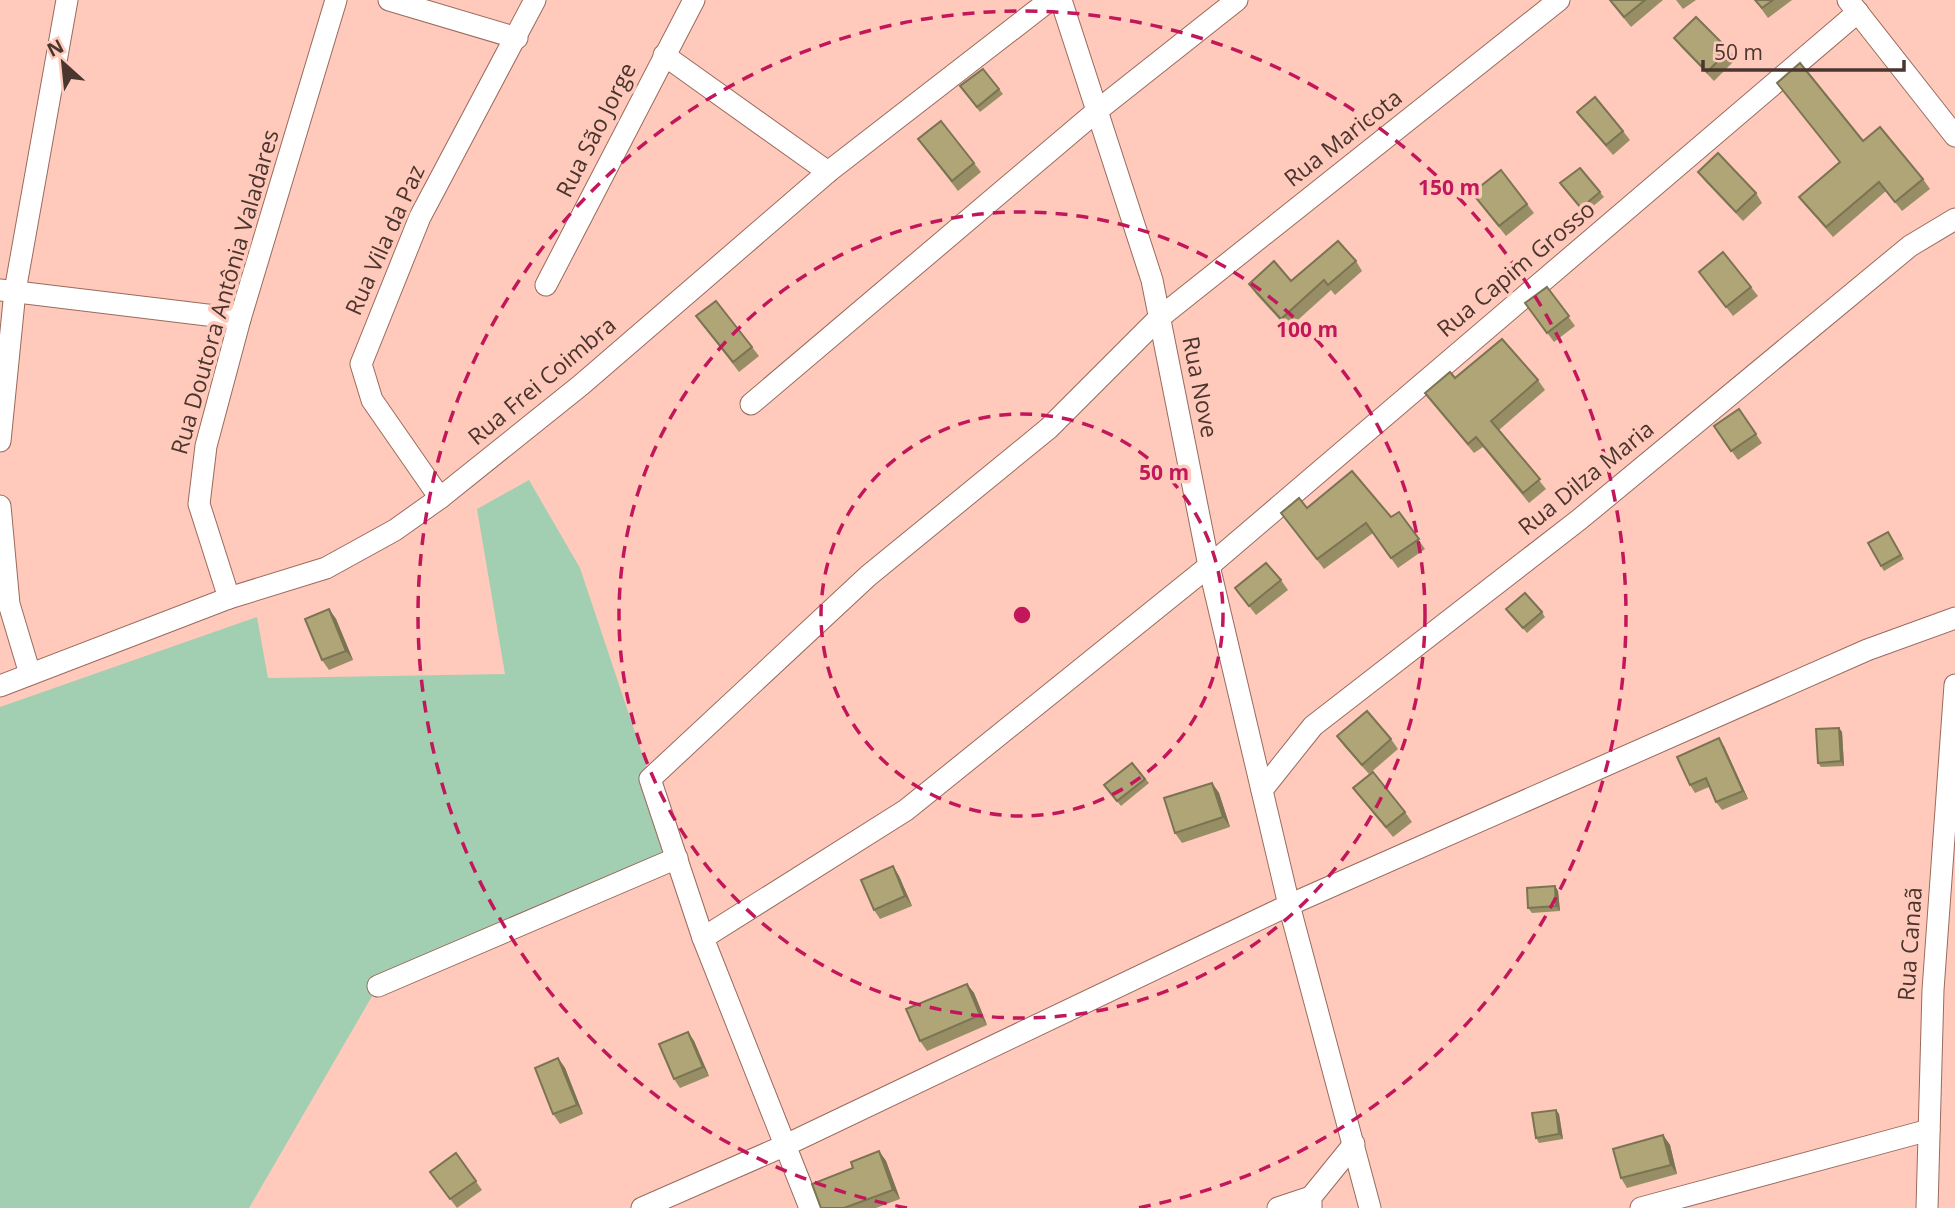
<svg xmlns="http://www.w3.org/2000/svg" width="1955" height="1208" font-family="'Open Sans',sans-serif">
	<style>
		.green { fill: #a2cfb2 }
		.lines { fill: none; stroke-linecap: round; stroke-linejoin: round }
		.minor-casing { stroke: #9a6a5d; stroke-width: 23 }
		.minor { stroke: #fff; stroke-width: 21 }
		.wall { fill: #978e65 }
		.shaded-wall { fill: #7b7453 }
		.building { fill: #b0a576; stroke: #7b7453; stroke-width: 2 }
		.ring { fill: none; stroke: #c2185b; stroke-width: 3.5; stroke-dasharray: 12 9 }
		.labels { text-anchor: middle; stroke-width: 7; stroke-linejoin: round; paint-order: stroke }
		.street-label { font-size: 23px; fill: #4a352f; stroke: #ffcabb }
		.centre { fill: #c2185b; stroke: #ffcabb; stroke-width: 3.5 }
		.ring-label { font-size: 21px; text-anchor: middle; font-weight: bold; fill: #c2185b; stroke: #ffcabb; stroke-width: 7; stroke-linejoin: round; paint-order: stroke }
	</style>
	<rect width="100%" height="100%" fill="#ffcabb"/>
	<polygon class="green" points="529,480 580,568 677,858 378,986 249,1208 0,1208 0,707 257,617 268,678 505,674 477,509"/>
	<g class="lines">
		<defs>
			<g id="minor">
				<polyline points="389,0 517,38"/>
				<polyline points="1061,0 1152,280 1209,566 1289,905 1370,1208"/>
				<polyline points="1848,0 1955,136"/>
				<polyline points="664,55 828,172"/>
				<polyline points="546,285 694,0"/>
				<polyline points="0,290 240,319"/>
				<polyline points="751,404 1098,110 1237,0"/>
				<polyline points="0,441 15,291 67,0"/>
				<polyline points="440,498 372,400 361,364 420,217 535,0"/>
				<polyline points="0,506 9,604 30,674"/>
				<polyline points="229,598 199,504 206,446 240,319 336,0"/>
				<polyline points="0,686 229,598 326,568 395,530 440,498 581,385 828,172 1050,0"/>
				<polyline points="1262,790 1313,726 1580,519 1910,246 1955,219"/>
				<polyline points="703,938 906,810 1209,566 1858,12"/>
				<polyline points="378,986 677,858"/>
				<polyline points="642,1208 786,1145 1289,905 1867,650 1955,618"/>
				<polyline points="810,1208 703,938 650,779 868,576 1049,428 1159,318 1559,0"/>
				<polyline points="1278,1208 1311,1197"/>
				<polyline points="1311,1208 1311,1197 1354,1144"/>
				<polyline points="1641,1208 1929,1130"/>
				<polyline points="1927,1208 1933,990 1955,685"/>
			</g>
		</defs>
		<use href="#minor" class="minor-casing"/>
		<use href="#minor" class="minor"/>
	</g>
	<g class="wall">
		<polygon points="1609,0 1663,0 1631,27"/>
		<polygon points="1676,0 1696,0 1683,9"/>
		<polygon points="1755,0 1792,0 1768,18"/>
		<polygon points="1674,38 1729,50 1736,59 1714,81 1681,47"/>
		<polygon points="983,69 1003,94 980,112 960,86"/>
		<polygon points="1777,83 1863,141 1923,179 1930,189 1902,211 1886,191 1833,237 1806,206 1799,197 1840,162"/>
		<polygon points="1577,112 1623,131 1630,140 1613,155 1584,121"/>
		<polygon points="918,139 974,163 981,172 958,191"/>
		<polygon points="1698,172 1756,193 1762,203 1743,221 1705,181"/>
		<polygon points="1560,183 1600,192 1604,197 1585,213"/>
		<polygon points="1472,193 1527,204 1534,213 1506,236"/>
		<polygon points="1356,261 1362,271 1335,295 1331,290 1288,329 1256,294 1249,284 1291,281"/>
		<polygon points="1699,272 1751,287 1758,296 1733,316"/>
		<polygon points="1547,287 1575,326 1554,342 1525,303"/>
		<polygon points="696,316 752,347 759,356 739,372"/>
		<polygon points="1455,378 1538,380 1545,390 1499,430 1546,489 1529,503 1483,447 1474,453 1425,393"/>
		<polygon points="1739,409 1762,443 1738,460 1714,426"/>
		<polygon points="1307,508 1391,517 1399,512 1425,549 1398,568 1373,533 1324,569 1281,513"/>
		<polygon points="1888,532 1904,559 1884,571 1881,566"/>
		<polygon points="1281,580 1288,590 1256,615 1235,588"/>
		<polygon points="329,609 336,619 353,660 329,670 322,660"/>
		<polygon points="1506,609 1542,612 1545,617 1527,633"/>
		<polygon points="1839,728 1842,732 1844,766 1821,767 1818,763"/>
		<polygon points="1337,736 1391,739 1398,749 1369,774 1344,746"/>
		<polygon points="1724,746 1748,799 1722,810 1716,802 1709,787 1695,793 1690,785"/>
		<polygon points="1132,763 1149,783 1121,806 1104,785"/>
		<polygon points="1212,783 1219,793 1230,827 1182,843 1175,833"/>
		<polygon points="1353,788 1405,812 1412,822 1393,837"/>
		<polygon points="893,866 899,876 912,906 880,919 874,910"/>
		<polygon points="1555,886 1558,891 1560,911 1532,913 1528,908"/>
		<polygon points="967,984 974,993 987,1025 927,1051 920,1041"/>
		<polygon points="688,1032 694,1041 709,1076 680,1088 674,1079"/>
		<polygon points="558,1058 565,1068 583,1114 560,1124 553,1114"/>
		<polygon points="1556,1110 1559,1114 1563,1139 1539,1143 1536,1138"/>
		<polygon points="1663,1135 1670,1145 1677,1174 1627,1188 1621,1178"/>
		<polygon points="879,1151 886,1161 900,1199 876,1208 821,1208"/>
		<polygon points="456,1153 482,1190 457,1208 430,1172"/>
	</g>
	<g class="shaded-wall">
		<polygon points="329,609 336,619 353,660 346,651"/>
		<polygon points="1839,728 1842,732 1844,766 1841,761"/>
		<polygon points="1719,738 1724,746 1748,799 1743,791"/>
		<polygon points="1212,783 1219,793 1230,827 1223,817"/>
		<polygon points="893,866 899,876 912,906 905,896"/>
		<polygon points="1555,886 1558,891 1560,911 1556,906"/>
		<polygon points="967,984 974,993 987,1025 980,1015"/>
		<polygon points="688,1032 694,1041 709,1076 703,1067"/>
		<polygon points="558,1058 565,1068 583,1114 577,1105"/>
		<polygon points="1556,1110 1559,1114 1563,1139 1559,1134"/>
		<polygon points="1663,1135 1670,1145 1677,1174 1671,1165"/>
		<polygon points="879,1151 886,1161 900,1199 893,1190"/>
	</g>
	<g class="building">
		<polygon points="1610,0 1645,0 1624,17"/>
		<polygon points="1755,0 1773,0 1762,8"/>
		<polygon points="1696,17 1729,50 1707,72 1674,38"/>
		<polygon points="1800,63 1863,141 1880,127 1923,179 1895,202 1879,182 1826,227 1799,197 1840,162 1777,83"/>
		<polygon points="983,69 999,89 977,107 960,86"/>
		<polygon points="1595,97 1623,131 1606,145 1577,112"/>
		<polygon points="941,121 974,163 952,181 918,139"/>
		<polygon points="1718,153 1756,193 1736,212 1698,172"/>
		<polygon points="1580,168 1600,192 1581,208 1560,183"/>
		<polygon points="1501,170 1527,204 1499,226 1472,193"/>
		<polygon points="1338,241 1356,261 1328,285 1324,280 1281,319 1249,284 1274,261 1291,281"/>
		<polygon points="1723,252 1751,287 1726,307 1699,272"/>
		<polygon points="1547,287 1569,316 1547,333 1525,303"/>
		<polygon points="716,301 752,347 733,362 696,316"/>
		<polygon points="1502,339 1538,380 1491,421 1540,479 1523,493 1476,437 1468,444 1425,393 1450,372 1455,378"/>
		<polygon points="1739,409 1756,434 1731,451 1714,426"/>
		<polygon points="1352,471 1391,517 1399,512 1419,539 1391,558 1366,523 1317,559 1281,513 1299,498 1307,508"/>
		<polygon points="1888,532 1901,555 1881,566 1868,543"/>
		<polygon points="1266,563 1281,580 1249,606 1235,588"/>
		<polygon points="1525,593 1542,612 1523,628 1506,609"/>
		<polygon points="329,609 346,651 322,660 305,619"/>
		<polygon points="1367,711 1391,739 1362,765 1337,736"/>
		<polygon points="1839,728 1841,761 1818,763 1816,729"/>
		<polygon points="1719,738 1743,791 1716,802 1706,778 1690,785 1677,757"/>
		<polygon points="1132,763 1145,779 1117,801 1104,785"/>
		<polygon points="1373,772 1405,812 1386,827 1353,788"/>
		<polygon points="1212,783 1223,817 1175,833 1164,798"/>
		<polygon points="893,866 905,896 874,910 861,880"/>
		<polygon points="1555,886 1556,906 1528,908 1527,888"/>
		<polygon points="967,984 980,1015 920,1041 906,1009"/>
		<polygon points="688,1032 703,1067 674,1079 659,1044"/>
		<polygon points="558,1058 577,1105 553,1114 535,1068"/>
		<polygon points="1556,1110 1559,1134 1536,1138 1532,1113"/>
		<polygon points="1663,1135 1671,1165 1621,1178 1613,1149"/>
		<polygon points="879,1151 893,1190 844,1208 821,1208 812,1184 853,1168 851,1162"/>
		<polygon points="456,1153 476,1181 450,1199 430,1172"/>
	</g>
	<g class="ring">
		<circle cx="1022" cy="615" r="201"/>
		<circle cx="1022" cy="615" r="403"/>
		<path d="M907 1208A604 604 0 1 1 1137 1208"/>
	</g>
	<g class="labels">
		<g class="street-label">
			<text transform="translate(596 130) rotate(-63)" y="8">Rua São Jorge</text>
			<text transform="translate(1343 138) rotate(-38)" y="8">Rua Maricota</text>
			<text transform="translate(385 240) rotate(-66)" y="8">Rua Vila da Paz</text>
			<text transform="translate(1516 269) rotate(-40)" y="8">Rua Capim Grosso</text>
			<text transform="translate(225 292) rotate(-74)" y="8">Rua Doutora Antônia Valadares</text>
			<text transform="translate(542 381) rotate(-40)" y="8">Rua Frei Coimbra</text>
			<text transform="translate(1200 387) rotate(79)" y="8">Rua Nove</text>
			<text transform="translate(1586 478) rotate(-39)" y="8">Rua Dilza Maria</text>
			<text transform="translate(1910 944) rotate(-86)" y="8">Rua Canaã</text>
		</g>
	</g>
	<circle cx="1022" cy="615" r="10" class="centre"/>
	<g class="ring-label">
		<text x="1449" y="195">150 m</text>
		<text x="1307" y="337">100 m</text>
		<text x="1164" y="480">50 m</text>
	</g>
	<g transform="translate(63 63) rotate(333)" stroke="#ffcabb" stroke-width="5" paint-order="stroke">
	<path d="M0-5L12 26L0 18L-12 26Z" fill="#4a352f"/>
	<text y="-10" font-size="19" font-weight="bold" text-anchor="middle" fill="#4a352f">N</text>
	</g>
	<path d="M1703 60v10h201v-10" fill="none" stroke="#4a352f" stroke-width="3.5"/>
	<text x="1714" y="60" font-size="21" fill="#4a352f" stroke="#ffcabb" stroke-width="5" paint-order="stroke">50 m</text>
</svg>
